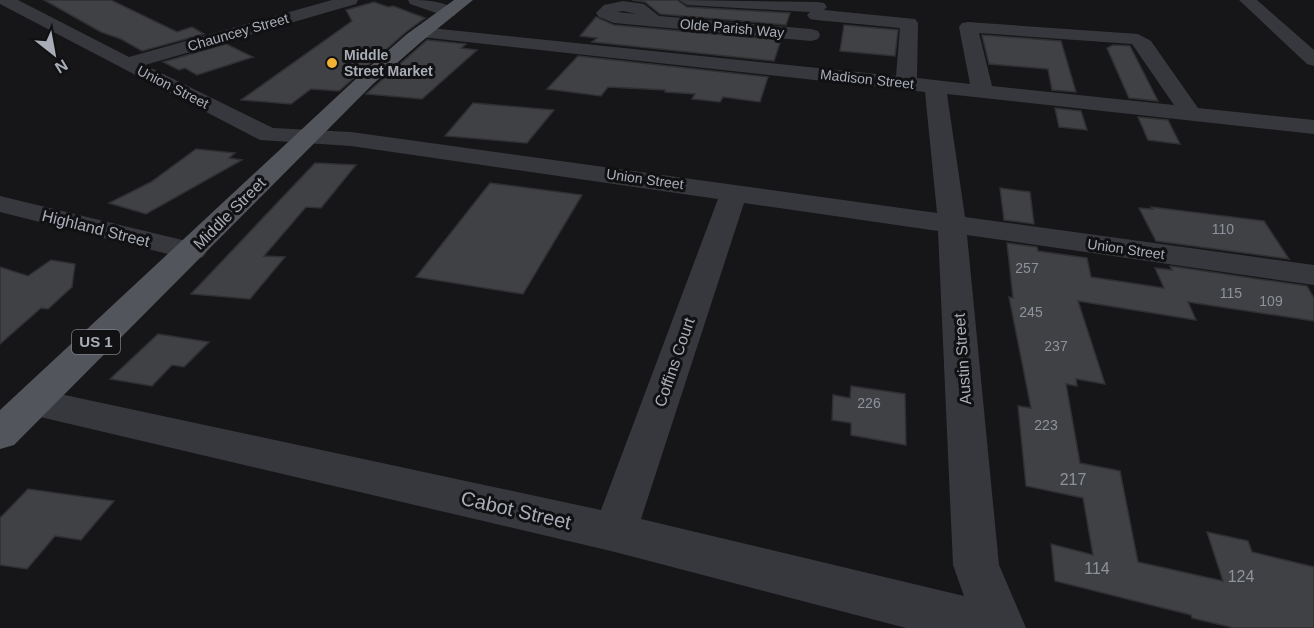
<svg xmlns="http://www.w3.org/2000/svg" width="1314" height="628" font-family="Arial,sans-serif">
	<style>
		.building { fill: #404145; stroke: #303034; stroke-width: 1.5 }
		.lines { fill: none; stroke-linecap: round; stroke-linejoin: round }
		.minor { fill: #37383d; fill-rule: evenodd }
		.major { fill: #53555c; fill-rule: evenodd }
		.poi-dot { fill: #f2b134; stroke: #111113; stroke-width: 2 }
		.labels { text-anchor: middle; stroke-width: 6; stroke-linejoin: round; paint-order: stroke }
		.far-street-label { font-size: 14px; fill: #a8adb8; stroke: #111113 }
		.far-poi-label { font-size: 14px; font-weight: bold; fill: #a8adb8; stroke: #111113; text-anchor: start }
		.number-label { font-size: 14px; fill: #8e929b }
		.shield { fill: #111113; stroke: #7b7e86; stroke-width: 1.5 }
		.shield-label { font-size: 15px; font-weight: bold; fill: #a8adb8 }
		.street-label { font-size: 16px; fill: #a8adb8; stroke: #111113 }
		.near-number-label { font-size: 16px; fill: #8e929b }
		.near-street-label { font-size: 20px; fill: #a8adb8; stroke: #111113 }
	</style>
	<rect width="100%" height="100%" fill="#161618"/>
	<g class="building">
		<polygon points="44,0 111,0 177,32 192,27 204,34 142,51 121,39 101,32"/>
		<polygon points="632,0 677,0 687,7 790,13 786,25 660,14 645,2"/>
		<polygon points="374,2 388,7 393,6 425,18 406,32 339,91 311,89 291,104 241,100 352,21 346,10"/>
		<polygon points="596,17 614,25 781,40 774,61 592,42 597,38 580,36"/>
		<polygon points="844,25 898,30 895,56 840,51"/>
		<polygon points="982,35 1061,41 1076,92 1052,90 1048,69 989,64"/>
		<polygon points="427,40 466,44 461,48 477,50 422,99 366,94"/>
		<polygon points="226,44 253,57 197,75 185,68 179,70 163,62"/>
		<polygon points="1113,45 1130,46 1158,101 1129,98 1107,48"/>
		<polygon points="578,56 768,77 760,102 723,97 720,102 692,99 695,94 665,92 665,90 608,87 601,96 547,89"/>
		<polygon points="473,103 554,110 527,143 445,136"/>
		<polygon points="1055,108 1081,111 1087,130 1059,127"/>
		<polygon points="1138,117 1168,120 1180,144 1148,140"/>
		<polygon points="196,149 235,153 229,158 242,160 146,214 109,203 151,182"/>
		<polygon points="315,163 356,165 321,208 306,207 264,256 285,257 250,299 191,294"/>
		<polygon points="490,183 582,195 523,294 416,277"/>
		<polygon points="1000,188 1030,192 1034,224 1004,220"/>
		<polygon points="1151,207 1264,221 1289,259 1156,241 1139,208 1153,209"/>
		<polygon points="1007,243 1037,247 1038,251 1087,258 1091,277 1164,288 1155,268 1172,270 1170,266 1307,286 1314,298 1314,321 1188,302 1196,320 1078,301 1105,384 1076,379 1077,386 1066,384 1080,463 1120,471 1138,562 1223,581 1207,532 1248,541 1252,552 1314,567 1314,628 1234,628 1192,618 1191,615 1055,581 1051,544 1093,555 1083,498 1026,486 1018,406 1031,408 1009,297 1013,298"/>
		<polygon points="51,260 75,264 72,287 48,309 41,308 0,344 0,267 28,276"/>
		<polygon points="158,334 209,342 184,367 172,365 152,386 110,379"/>
		<polygon points="851,386 905,394 906,445 851,435 851,423 832,420 833,395 850,398"/>
		<polygon points="28,489 114,501 81,540 55,536 27,569 0,565 0,518"/>
	</g>
	<g class="lines">
		<g class="minor">
			<path d="M0 0H18L129 57 332 0H358L356 4 145 65 273 128 351 132 937 213 925 92 421 37 415 36 412 32 415 28 421 27 896 76 900 28 816 20 810 19 807 15 810 12 687 5 679 0 818 2 824 3 827 7 824 10 915 19 918 23 917 78 970 84 959 27 962 23 968 22 1138 34 1151 41 1198 108 1314 120V134L947 94 965 217 1314 265V285L967 235 999 565 1026 628H906L615 552 19 412 13 402 19 392 32 388 601 510 718 199 351 146 260 140 0 4ZM979 33 1132 44 1174 105 992 86ZM744 203 938 231 953 565 964 596 641 519Z"/>
			<path d="M408 0C423 0 446 0 457 12L454 16 448 17 410 4Z"/>
			<polygon points="1239,0 1257,0 1314,50 1314,66 1307,64"/>
			<path d="M623 1 644 4 659 16 811 29 818 31 820 35 818 39 811 41 614 23 599 17 596 13 604 5ZM623 11 637 14 617 12Z"/>
			<polygon points="0,196 203,245 207,251 203,257 192,260 0,212"/>
		</g>
		<polygon class="major" points="454,0 473,0 421,42 373,84 14,445 0,449 0,410 359,76 407,34"/>
	</g>
	<circle class="poi-dot" cx="332" cy="63" r="6"/>
	<g class="labels">
		<g class="far-street-label">
			<text transform="translate(732 28) rotate(5)" y="5">Olde Parish Way</text>
			<text transform="translate(238 32) rotate(-16)" y="5">Chauncey Street</text>
			<text transform="translate(867 79) rotate(6)" y="5">Madison Street</text>
			<text transform="translate(173 87) rotate(27)" y="5">Union Street</text>
			<text transform="translate(645 179) rotate(8)" y="5">Union Street</text>
			<text transform="translate(1126 249) rotate(8)" y="5">Union Street</text>
		</g>
		<g class="far-poi-label">
			<text x="344" y="60">Middle<tspan x="344" dy="16">Street Market</tspan></text>
		</g>
		<g class="number-label">
			<text x="1223" y="234">110</text>
			<text x="1027" y="273">257</text>
			<text x="1231" y="298">115</text>
			<text x="1271" y="306">109</text>
			<text x="1031" y="317">245</text>
			<text x="1056" y="351">237</text>
			<text x="869" y="408">226</text>
			<text x="1046" y="430">223</text>
		</g>
		<rect class="shield" x="72" y="330" width="48" height="24" rx="4.5"/>
		<g class="shield-label">
			<text x="96" y="347">US 1</text>
		</g>
		<g class="street-label">
			<text transform="translate(229 213) rotate(-45)" y="6">Middle Street</text>
			<text transform="translate(96 228) rotate(14)" y="6">Highland Street</text>
			<text transform="translate(962 359) rotate(-94)" y="6">Austin Street</text>
			<text transform="translate(674 362) rotate(-71)" y="6">Coffins Court</text>
		</g>
		<g class="near-number-label">
			<text x="1073" y="485">217</text>
			<text x="1097" y="574">114</text>
			<text x="1241" y="582">124</text>
		</g>
		<g class="near-street-label">
			<text transform="translate(516 510) rotate(13)" y="7">Cabot Street</text>
		</g>
	</g>
	<g transform="translate(54 54) rotate(149)" stroke="#111113" stroke-width="4.5" paint-order="stroke">
	<path d="M0-4.5L10 22L0 15L-10 22Z" fill="#a8adb8"/>
	<text y="-9" font-size="16" font-weight="bold" text-anchor="middle" fill="#a8adb8">N</text>
	</g>
</svg>
